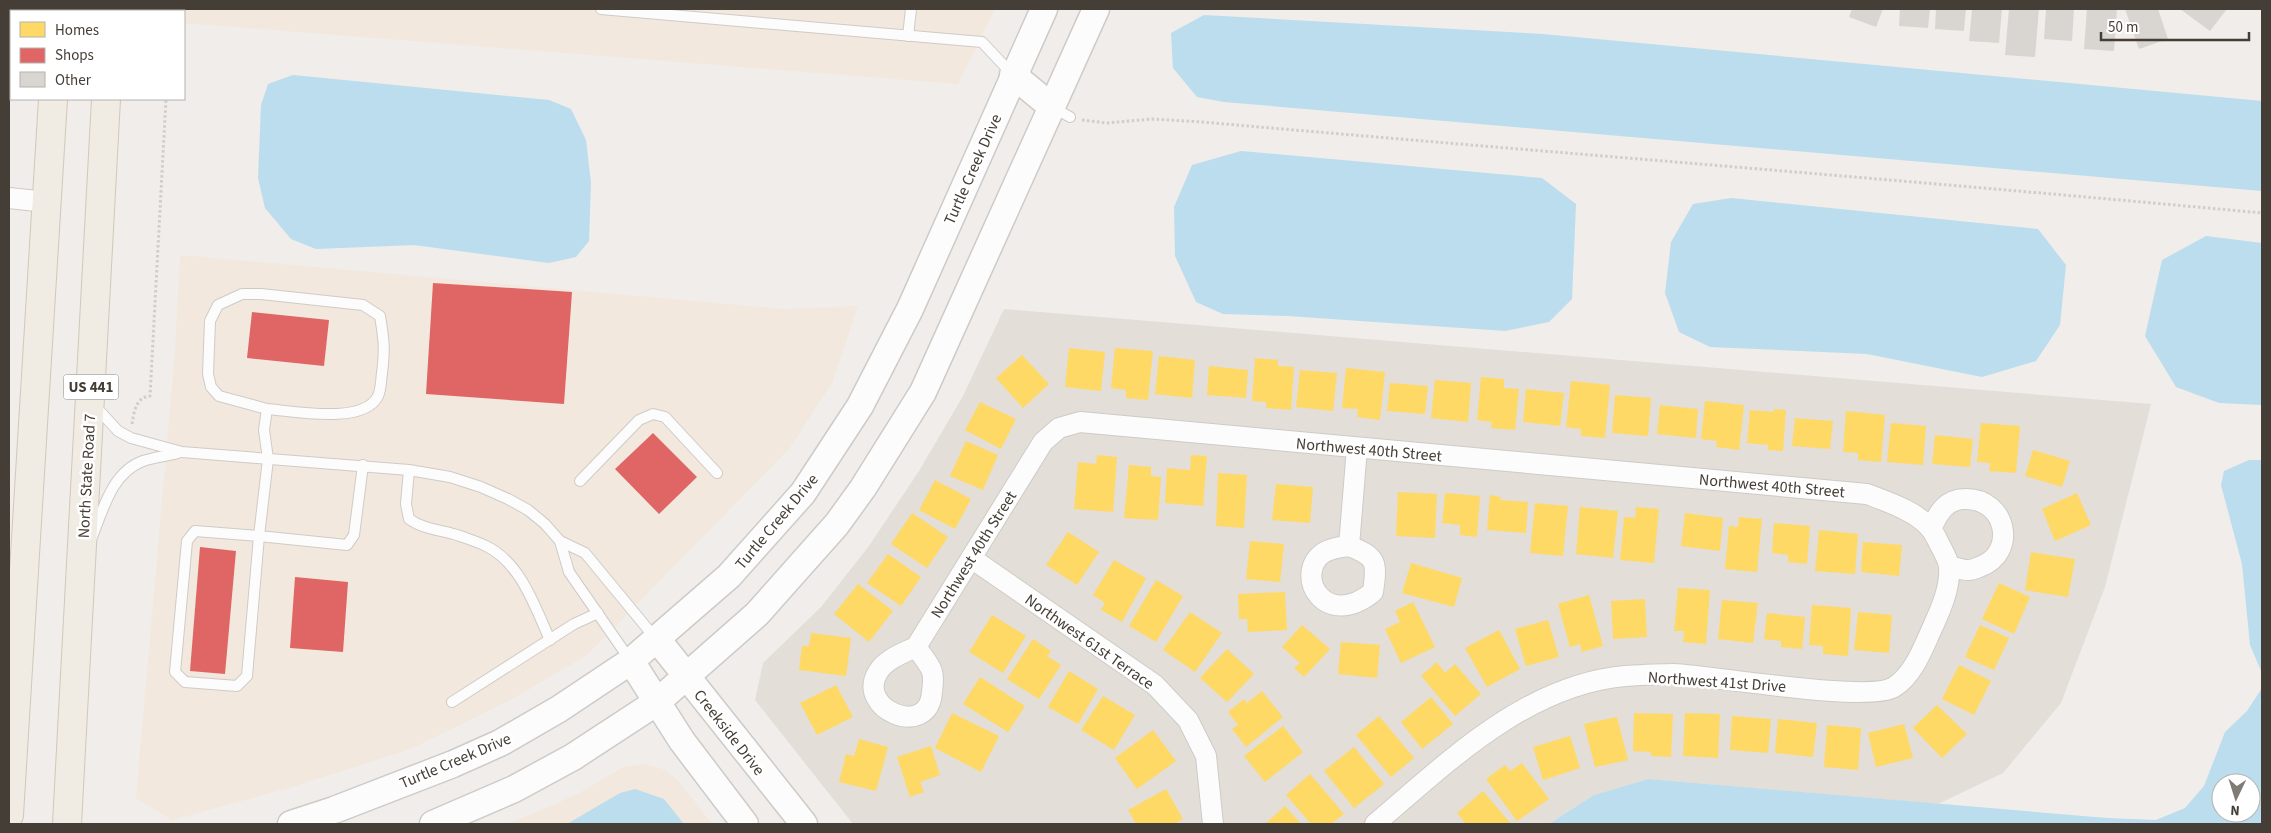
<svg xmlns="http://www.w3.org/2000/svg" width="2271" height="833" font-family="'Source Sans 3',sans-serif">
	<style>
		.residential { fill: #e3ded7 }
		.commercial { fill: #f2e8dd }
		.water { fill: #bbdded; fill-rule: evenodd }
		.homes { fill: #ffd966 }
		.shops { fill: #e06666 }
		.building { fill: #d9d6d2 }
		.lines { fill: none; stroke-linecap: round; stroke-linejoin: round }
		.service-casing { stroke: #cecbc7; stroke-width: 12 }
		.minor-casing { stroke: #cecbc7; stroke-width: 22 }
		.tertiary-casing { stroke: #cecbc7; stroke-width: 29 }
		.primary-casing { stroke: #d2c8b8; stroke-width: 30 }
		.path { stroke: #d0cdcb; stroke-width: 3; stroke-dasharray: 2.5 2.5; stroke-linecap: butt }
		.service { stroke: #fdfcfc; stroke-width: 10 }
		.minor { stroke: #fdfcfc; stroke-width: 20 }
		.tertiary { stroke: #fdfcfc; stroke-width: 26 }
		.primary { stroke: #f0ebe3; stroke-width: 28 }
		.labels { text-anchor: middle; stroke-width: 5; stroke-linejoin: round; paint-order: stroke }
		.shield { fill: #fff; stroke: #7d7872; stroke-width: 1 }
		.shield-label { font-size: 15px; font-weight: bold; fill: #453e36 }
		.street-label { font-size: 16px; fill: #453e36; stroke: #fff }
	</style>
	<rect width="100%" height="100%" fill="#f0edea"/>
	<polygon class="residential" points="1004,309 2151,404 2105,587 2061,703 2003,773 1938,804 1648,779 1594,795 1549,824 853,824 755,700 763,663 821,607 869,546 919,471 963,396"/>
	<g class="commercial">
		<polygon points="176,9 995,9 958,84 184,23 184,11 176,11"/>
		<polygon points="180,255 785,309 858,306 832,383 789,449 587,655 514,698 411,749 292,787 172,820 136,798 175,352"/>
		<polygon points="643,764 666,770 681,784 712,824 508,824 576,795 623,767"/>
	</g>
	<g class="water">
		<polygon points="1204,15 1543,34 2262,101 2262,191 1224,102 1197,97 1173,68 1171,33"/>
		<polygon points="293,75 549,100 571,109 586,140 591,183 589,241 576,257 549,263 414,245 316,249 291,239 265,208 258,178 261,105 268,84"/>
		<polygon points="1241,151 1542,178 1576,204 1572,299 1549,322 1505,331 1288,316 1223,314 1196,302 1175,256 1174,207 1192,165"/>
		<polygon points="1731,198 2038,229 2066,265 2060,325 2036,361 1982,377 1867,354 1710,347 1679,332 1665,293 1671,242 1693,204"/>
		<polygon points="2206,236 2262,243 2262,405 2219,403 2176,387 2145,336 2162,260"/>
		<path d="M2249 460H2262V824H1549L1594 795 1648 779 2107 818 2156 820 2185 808 2204 786 2225 732 2247 711 2262 688V673L2250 645 2242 564 2221 485 2224 471ZM2221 783H2251V813H2221Z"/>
		<polygon points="635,789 664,799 684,824 567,824 620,793"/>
	</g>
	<g class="homes">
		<polygon points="1069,348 1105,352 1101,391 1065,387"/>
		<polygon points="1115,348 1153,351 1148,400 1126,398 1126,390 1111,388"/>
		<polygon points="1022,355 1049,384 1023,408 996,378"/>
		<polygon points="1159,356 1195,360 1192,398 1155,394"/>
		<polygon points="1255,358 1278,360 1278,366 1294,367 1291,410 1266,408 1266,402 1252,401"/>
		<polygon points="1209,366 1248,370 1246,398 1207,395"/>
		<polygon points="1346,368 1385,372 1380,420 1357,417 1358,409 1342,408"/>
		<polygon points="1300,370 1337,373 1333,411 1296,407"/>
		<polygon points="1481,377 1504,379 1504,388 1519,389 1515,430 1491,428 1492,422 1477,420"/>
		<polygon points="1435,380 1471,383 1468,422 1431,418"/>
		<polygon points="1571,381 1610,385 1605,438 1581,436 1581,429 1566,427"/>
		<polygon points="1390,383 1428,386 1425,414 1387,411"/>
		<polygon points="1526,389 1564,393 1560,426 1523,422"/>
		<polygon points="1615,395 1651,398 1648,436 1612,433"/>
		<polygon points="1705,401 1744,405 1739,450 1716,447 1717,441 1701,439"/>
		<polygon points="980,402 1016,419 1001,449 965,430"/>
		<polygon points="1660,405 1698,409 1696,438 1657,434"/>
		<polygon points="1774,409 1786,410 1783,451 1768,450 1768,445 1747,443 1750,410 1774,412"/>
		<polygon points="1846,411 1885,415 1881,462 1858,460 1858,453 1843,452"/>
		<polygon points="1795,418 1833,421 1830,449 1792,446"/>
		<polygon points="1891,423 1926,426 1923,465 1887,462"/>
		<polygon points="1981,423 2020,426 2016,473 1989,471 1990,463 1977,462"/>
		<polygon points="1935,435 1973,439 1970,467 1932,464"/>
		<polygon points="966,441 998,455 983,490 950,476"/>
		<polygon points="2033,450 2070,461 2062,487 2025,476"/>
		<polygon points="1097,455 1117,457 1113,512 1074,509 1078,462 1096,464"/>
		<polygon points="1191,455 1207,456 1203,506 1165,503 1167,468 1190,470"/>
		<polygon points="1129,465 1151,467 1151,476 1161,477 1158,520 1124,518"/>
		<polygon points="1218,473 1247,475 1244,528 1216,526"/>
		<polygon points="935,480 971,499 955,529 919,510"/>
		<polygon points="1276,484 1313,487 1310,523 1272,520"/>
		<polygon points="1398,492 1437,494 1435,538 1396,536"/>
		<polygon points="1445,493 1480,496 1477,537 1460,535 1460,525 1442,523"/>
		<polygon points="2077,493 2091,525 2055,541 2042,509"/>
		<polygon points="1490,495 1501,497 1500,500 1528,502 1526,533 1487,530"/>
		<polygon points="1535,503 1568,506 1563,556 1530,553"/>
		<polygon points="1580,507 1618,511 1613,558 1576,554"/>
		<polygon points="1636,507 1659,509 1654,563 1620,560 1624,517 1635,518"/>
		<polygon points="912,513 948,537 927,568 891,544"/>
		<polygon points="1685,513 1723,518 1720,551 1681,546"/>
		<polygon points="1739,517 1762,519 1757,572 1725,569 1729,526 1738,527"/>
		<polygon points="1774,523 1810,526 1807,564 1788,562 1788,555 1772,553"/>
		<polygon points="1819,530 1858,534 1855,574 1815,571"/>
		<polygon points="1068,532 1099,552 1077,585 1046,565"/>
		<polygon points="1250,541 1284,544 1280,582 1246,579"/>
		<polygon points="1863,542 1902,545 1899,576 1861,572"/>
		<polygon points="2031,552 2075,559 2068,597 2025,590"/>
		<polygon points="888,554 921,577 901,606 867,583"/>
		<polygon points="1114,560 1146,578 1122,622 1101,610 1105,603 1093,595"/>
		<polygon points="1411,563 1462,578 1454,607 1402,593"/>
		<polygon points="1156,580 1183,596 1156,642 1129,626"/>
		<polygon points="1999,583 2030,597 2014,634 1982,619"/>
		<polygon points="858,584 893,611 869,642 834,614"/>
		<polygon points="1678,588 1710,590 1706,644 1683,642 1684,631 1674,631"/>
		<polygon points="1285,592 1287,630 1248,632 1247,619 1239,619 1238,594"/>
		<polygon points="1589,595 1603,646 1582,652 1580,644 1570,647 1558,604"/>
		<polygon points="1645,599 1647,637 1613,639 1611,601"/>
		<polygon points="1722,600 1758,603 1753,643 1718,639"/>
		<polygon points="1413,602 1435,647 1401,663 1385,629 1400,622 1395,611"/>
		<polygon points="1812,605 1851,608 1848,656 1823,654 1823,646 1809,645"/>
		<polygon points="1190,612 1222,633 1195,672 1163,650"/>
		<polygon points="1858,612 1892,615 1889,653 1854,650"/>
		<polygon points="1767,613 1805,617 1802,649 1781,647 1781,641 1764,639"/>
		<polygon points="992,615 1026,636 1003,673 969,652"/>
		<polygon points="1548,620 1559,657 1526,666 1515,629"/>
		<polygon points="1302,625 1330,649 1304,677 1294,668 1300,663 1282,647"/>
		<polygon points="1980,625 2009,638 1994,670 1965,657"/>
		<polygon points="1499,630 1520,669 1487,687 1465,648"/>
		<polygon points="811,633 851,638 846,676 799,670 802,646 809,646"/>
		<polygon points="1033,639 1051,651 1047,656 1061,665 1039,699 1007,679"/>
		<polygon points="1341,642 1380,645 1377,678 1338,674"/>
		<polygon points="1227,649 1254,674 1227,702 1200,678"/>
		<polygon points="1437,662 1445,673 1455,664 1481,694 1455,716 1421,676"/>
		<polygon points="1959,665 1991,681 1974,715 1942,699"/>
		<polygon points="1069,671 1098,689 1078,724 1048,707"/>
		<polygon points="980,677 1025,706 1008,732 963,704"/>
		<polygon points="836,685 853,717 817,735 800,703"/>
		<polygon points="1262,691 1283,717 1246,747 1232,729 1238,725 1228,712 1244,699 1247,703"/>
		<polygon points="1103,696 1135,715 1114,750 1081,730"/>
		<polygon points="1431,697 1453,724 1422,749 1401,722"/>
		<polygon points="1937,705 1967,734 1942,758 1913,728"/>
		<polygon points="952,713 999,736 981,772 935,748"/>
		<polygon points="1634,713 1673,714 1671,757 1651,756 1651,752 1633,751"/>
		<polygon points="1685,713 1720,714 1718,758 1683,756"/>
		<polygon points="1379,716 1414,758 1391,777 1356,735"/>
		<polygon points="1732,716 1771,719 1768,753 1730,750"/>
		<polygon points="1617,717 1628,760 1595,767 1584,724"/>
		<polygon points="1778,719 1817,723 1813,757 1775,753"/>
		<polygon points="1904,724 1913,758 1876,767 1868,733"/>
		<polygon points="1827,725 1861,728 1858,770 1824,767"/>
		<polygon points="1283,726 1303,752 1265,782 1244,756"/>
		<polygon points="1153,730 1176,761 1137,789 1115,758"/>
		<polygon points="1570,736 1580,768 1543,780 1533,747"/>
		<polygon points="859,739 888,747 876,791 839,782 846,754 854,756"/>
		<polygon points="931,746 940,775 920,782 924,792 910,797 897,757"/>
		<polygon points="1354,747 1384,784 1354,808 1324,771"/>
		<polygon points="1522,763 1549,799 1517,821 1486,779 1505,765 1510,771"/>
		<polygon points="1310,774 1344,814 1331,824 1311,824 1286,795"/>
		<polygon points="1166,789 1183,819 1174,824 1136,824 1128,810"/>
		<polygon points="1483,791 1511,824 1466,824 1457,813"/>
		<polygon points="1285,806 1301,824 1265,824"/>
	</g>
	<g class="shops">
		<polygon points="433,283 572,292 564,404 426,394"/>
		<polygon points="252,312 329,320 324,366 247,358"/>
		<polygon points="653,433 697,477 659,514 615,469"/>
		<polygon points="200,547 236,551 225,674 190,671"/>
		<polygon points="295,577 348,582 343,652 290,648"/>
	</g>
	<g class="building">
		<polygon points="1852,9 1883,9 1876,27 1849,17"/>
		<polygon points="1900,9 1930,9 1928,28 1899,26"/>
		<polygon points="1936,9 1966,9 1964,31 1935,29"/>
		<polygon points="1972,9 2002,9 1999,43 1969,41"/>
		<polygon points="2009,9 2039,9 2035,57 2005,55"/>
		<polygon points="2046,9 2074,9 2072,41 2044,39"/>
		<polygon points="2087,9 2117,9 2114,51 2084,49"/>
		<polygon points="2125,9 2158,9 2168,39 2139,49"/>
		<polygon points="2180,9 2227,9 2210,31"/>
	</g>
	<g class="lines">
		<defs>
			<g id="service">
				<polyline points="601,9 982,42 1012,74"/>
				<polyline points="908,36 911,9"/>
				<polyline points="1052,107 1070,117"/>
				<polyline points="94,405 118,431 131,438 182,452 409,470 450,477 481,487 508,499 528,510 545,524 560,541 585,553 656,639"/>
				<path d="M267 409C293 411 364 425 378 396 381 390 381 380 382 373 385 349 384 340 380 316L363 305 261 294H242L218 305 210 321 208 374 211 387 219 396 267 409 264 430 268 459 259 536 195 531 187 541 175 672 185 682 237 686 247 676 259 536 347 545 354 535 363 465"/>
				<path d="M409 470 406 504 409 519C424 530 443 530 460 536 468 539 478 542 486 546 521 563 535 607 550 640"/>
				<polyline points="580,481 639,420 653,414 665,417 717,473"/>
				<path d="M92 537C103 510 112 472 143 461 154 457 167 456 178 453"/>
				<polyline points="560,541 569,572 630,660"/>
				<polyline points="452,702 574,624 598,613"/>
			</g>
			<g id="minor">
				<polyline points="9,198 46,202"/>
				<path d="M1931 529C1938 513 1946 499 1965 499 2007 498 2018 554 1979 567 1975 569 1971 570 1968 570 1962 570 1955 567 1949 566"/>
				<path d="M1349 546C1378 557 1377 563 1373 592 1325 631 1293 575 1323 553 1331 548 1340 547 1349 546L1357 448"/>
				<polyline points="971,558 1155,685 1188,720 1206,756 1213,824"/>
				<path d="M916 647C921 654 927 661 931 669 934 675 933 685 932 692 929 740 855 709 878 672 886 659 903 653 916 647L1043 442 1059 428 1080 422 1867 494C1888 502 1916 511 1931 529 1935 534 1938 542 1941 547 1944 553 1948 560 1949 566 1951 589 1939 613 1930 633 1922 651 1912 676 1894 687 1869 703 1714 676 1674 674 1658 674 1641 675 1625 676 1525 685 1447 763 1375 824"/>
			</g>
			<g id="tertiary">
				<polyline points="1013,75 1052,107"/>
				<polyline points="657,639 804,824"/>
				<polyline points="631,661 682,741 745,824"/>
				<polyline points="291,824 334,810 453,764 500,743 559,709 631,661 729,576 803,493 860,406 910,309 1044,9"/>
				<polyline points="433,824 514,789 573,757 657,702 757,614 837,524 863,488 923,392 1096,9"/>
			</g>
			<g id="primary">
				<polyline points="59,11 59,9"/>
				<polyline points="111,11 111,9"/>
				<polyline points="9,815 53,99"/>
				<polyline points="67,824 106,99"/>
			</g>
		</defs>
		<use href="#service" class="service-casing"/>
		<use href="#minor" class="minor-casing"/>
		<use href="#tertiary" class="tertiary-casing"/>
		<use href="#primary" class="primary-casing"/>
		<g class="path">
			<polyline points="14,9 14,11"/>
			<polyline points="171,11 171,9"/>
			<polyline points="9,97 11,66"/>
			<path d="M1082 120 1107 123 1152 119 1202 122C1556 153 1909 180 2262 213"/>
			<path d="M132 424C134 412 136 397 150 396L166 99"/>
		</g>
		<use href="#service" class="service"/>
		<use href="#minor" class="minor"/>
		<use href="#tertiary" class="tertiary"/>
		<use href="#primary" class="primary"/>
	</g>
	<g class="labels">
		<rect class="shield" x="63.5" y="374.5" width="55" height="25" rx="4"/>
		<g class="shield-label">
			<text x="91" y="392">US 441</text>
		</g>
		<g class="street-label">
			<text transform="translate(972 169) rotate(-66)" y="6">Turtle Creek Drive</text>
			<text transform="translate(1369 449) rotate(5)" y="6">Northwest 40th Street</text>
			<text transform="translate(86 476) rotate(-87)" y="6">North State Road 7</text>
			<text transform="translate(1772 485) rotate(5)" y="6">Northwest 40th Street</text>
			<text transform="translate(776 521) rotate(-50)" y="6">Turtle Creek Drive</text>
			<text transform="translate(973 554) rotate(-58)" y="6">Northwest 40th Street</text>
			<text transform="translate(1090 641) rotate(35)" y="6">Northwest 61st Terrace</text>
			<text transform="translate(1717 681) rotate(4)" y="6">Northwest 41st Drive</text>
			<text transform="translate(730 732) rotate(52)" y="6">Creekside Drive</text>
			<text transform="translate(455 760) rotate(-23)" y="6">Turtle Creek Drive</text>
		</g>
	</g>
	<rect width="2271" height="833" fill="none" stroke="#453e36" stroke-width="20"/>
	<rect x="10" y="10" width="175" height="90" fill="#ffffff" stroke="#b5b2af"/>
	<rect x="20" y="22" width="25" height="15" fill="#ffd966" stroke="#b5b2af"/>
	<text x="55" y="35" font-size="15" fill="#453e36">Homes</text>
	<rect x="20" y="48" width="25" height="15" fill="#e06666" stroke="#b5b2af"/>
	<text x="55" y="60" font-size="15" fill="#453e36">Shops</text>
	<rect x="20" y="72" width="25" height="15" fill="#d9d6d2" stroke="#b5b2af"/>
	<text x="55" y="85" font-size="15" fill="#453e36">Other</text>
	<g transform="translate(2236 798) rotate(184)"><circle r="24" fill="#ffffff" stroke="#b5b2af"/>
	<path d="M0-4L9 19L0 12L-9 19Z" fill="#817b75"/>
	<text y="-8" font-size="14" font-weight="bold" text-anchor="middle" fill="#453e36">N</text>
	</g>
	<path d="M2101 32v8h148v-8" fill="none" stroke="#453e36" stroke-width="2.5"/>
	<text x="2108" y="32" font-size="15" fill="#453e36" stroke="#ffffff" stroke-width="4" paint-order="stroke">50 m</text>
</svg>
